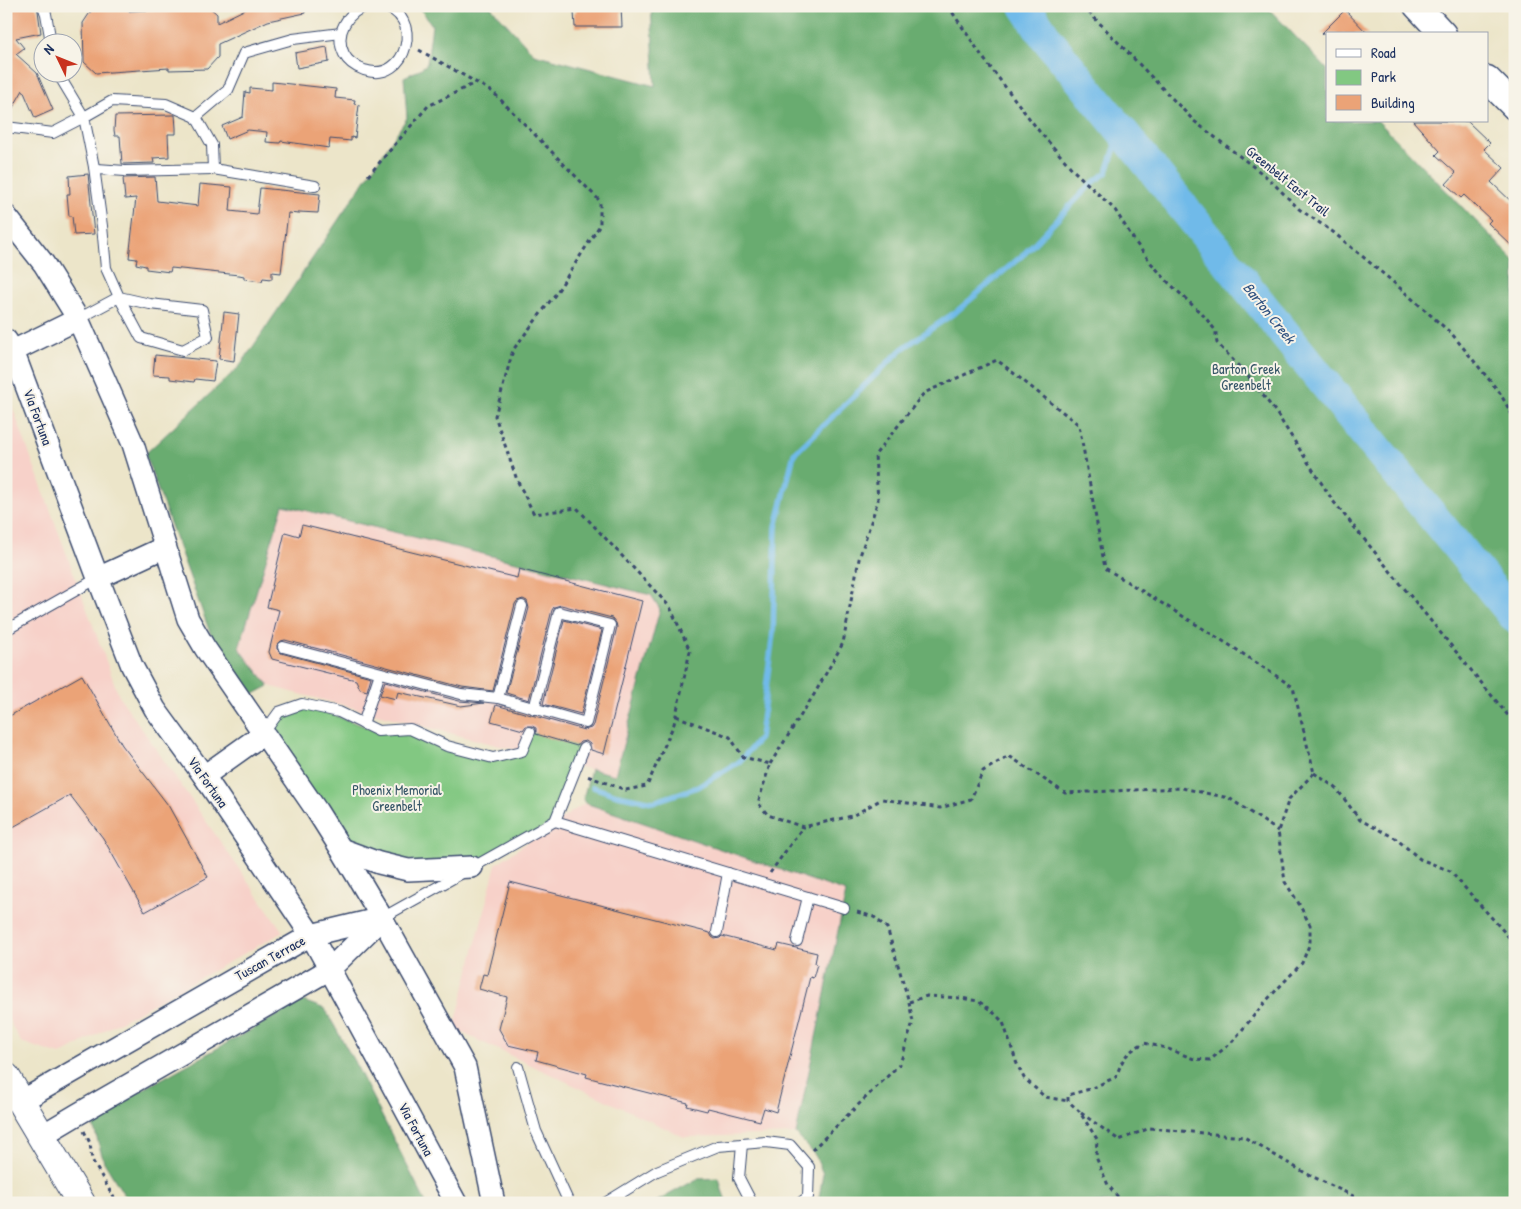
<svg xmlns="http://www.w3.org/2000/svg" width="1521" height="1209" font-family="'Patrick Hand',sans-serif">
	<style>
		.built { fill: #f7d1c9 }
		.green { fill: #82c882; stroke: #4e7c70 }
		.forest { fill: #69ac70; stroke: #426e67 }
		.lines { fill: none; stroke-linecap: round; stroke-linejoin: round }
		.stream { stroke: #70bae9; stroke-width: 5.5 }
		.river { stroke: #70bae9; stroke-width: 32 }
		.building { fill: #eba377 }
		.service-casing { stroke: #3a4a6e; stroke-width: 12 }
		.minor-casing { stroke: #3a4a6e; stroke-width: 24 }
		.tertiary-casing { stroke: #3a4a6e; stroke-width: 29 }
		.secondary-casing { stroke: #3a4a6e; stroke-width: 30 }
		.path { stroke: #3a4a6e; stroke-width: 3; stroke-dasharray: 4 4; stroke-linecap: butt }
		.service { stroke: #fff; stroke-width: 10 }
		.minor { stroke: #fff; stroke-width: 21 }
		.tertiary { stroke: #fff; stroke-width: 26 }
		.secondary { stroke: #fff; stroke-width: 28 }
		.labels { text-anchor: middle; stroke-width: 4; stroke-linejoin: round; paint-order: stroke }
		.street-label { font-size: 14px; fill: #1b2f5e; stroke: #f7f3e8 }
		.park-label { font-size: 14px; fill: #355567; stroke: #f7f3e8 }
		.water-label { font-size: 15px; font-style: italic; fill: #305281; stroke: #f7f3e8 }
	</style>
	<rect width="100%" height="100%" fill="#f7f3e8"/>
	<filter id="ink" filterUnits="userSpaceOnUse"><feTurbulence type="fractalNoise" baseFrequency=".02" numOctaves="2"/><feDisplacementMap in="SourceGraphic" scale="10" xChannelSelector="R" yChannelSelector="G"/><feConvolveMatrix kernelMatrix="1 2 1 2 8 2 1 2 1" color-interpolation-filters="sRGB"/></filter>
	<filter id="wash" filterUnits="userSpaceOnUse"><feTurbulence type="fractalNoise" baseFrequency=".0096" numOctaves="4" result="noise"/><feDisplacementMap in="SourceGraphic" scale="20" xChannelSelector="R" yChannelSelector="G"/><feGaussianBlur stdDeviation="1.12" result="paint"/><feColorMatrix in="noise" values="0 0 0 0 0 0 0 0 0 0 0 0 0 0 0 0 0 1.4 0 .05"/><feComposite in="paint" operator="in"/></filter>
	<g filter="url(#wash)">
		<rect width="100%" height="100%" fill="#ece5c9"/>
		<g class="built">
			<polygon points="6,390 119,696 283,932 60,1055 21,1042 6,1015"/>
			<polygon points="282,505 651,595 660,608 615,776 269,686 239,648"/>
			<polygon points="585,803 846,892 796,1134 684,1137 454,1029 496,864"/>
		</g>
		<polygon class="green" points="302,704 378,731 410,729 493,758 522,751 530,732 584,748 555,821 472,867 408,870 341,849 263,734 279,712"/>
		<g class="forest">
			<polygon points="418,6 490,6 534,54 655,86 651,6 1266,6 1327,69 1327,121 1378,121 1515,261 1515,1203 818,1203 823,1174 815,1155 796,1134 846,892 585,803 583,799 591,769 615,775 660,609 651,595 283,505 239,648 269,686 252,695 212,638 145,454 240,366 407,118 404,77 417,71 427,64 432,25"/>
			<polygon points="303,1001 325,1009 355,1063 426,1203 129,1203 104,1162 91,1118"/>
			<polygon points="719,1178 722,1190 727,1203 654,1203 697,1179"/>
		</g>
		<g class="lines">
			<polyline class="stream" points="593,787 617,795 653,802 698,787 739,762 760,738 773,632 776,527 794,454 902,349 957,311 1024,254 1090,185 1107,172 1121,130"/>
			<polyline class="river" points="1025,6 1047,39 1121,130 1379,451 1515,617"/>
		</g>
		<g id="blocks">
			<g class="building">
				<polygon points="6,6 36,6 38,11 41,33 16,38 24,48 16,54 37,73 53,110 35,118 23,90 6,120"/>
				<polygon points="170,6 208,6 217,14 217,23 252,6 304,6 305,13 268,21 218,44 218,57 207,69 169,70 169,68 96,73 84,62 83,23 93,8 129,7 129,11 170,9"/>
				<polygon points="576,6 621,6 622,27 575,27 574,12 576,12"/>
				<polygon points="1345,10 1368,34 1321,34"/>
				<polygon points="327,47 329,62 297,68 295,53"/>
				<polygon points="272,82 336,89 335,98 355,100 354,104 359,105 355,138 351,137 351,141 330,139 329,148 281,141 280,143 266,142 267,132 248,130 227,139 222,126 243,117 245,92 250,93 250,88 272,90"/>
				<polygon points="173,115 175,115 176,128 176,134 168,134 169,157 153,158 154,163 122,164 120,136 115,136 114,130 115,116"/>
				<polygon points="1413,121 1467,121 1490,143 1484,149 1504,168 1491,182 1515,205 1515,249 1488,223 1491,220 1464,195 1461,198 1446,184 1456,173 1436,155 1440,151"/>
				<polygon points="88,174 94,234 74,235 72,216 69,216 67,194 70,194 69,176"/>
				<polygon points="155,177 157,201 198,206 200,184 232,187 230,211 257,214 260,188 320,194 318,213 299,212 299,214 288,213 281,273 272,272 272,279 263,278 262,281 244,279 244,276 239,275 191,270 171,268 170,272 146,269 146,266 136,264 137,259 129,258 136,198 125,199 123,178"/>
				<polygon points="224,312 239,314 234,361 219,359"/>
				<polygon points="155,355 216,361 213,381 195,379 194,382 170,379 170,376 153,375"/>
				<polygon points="302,525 517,578 519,569 642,601 604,754 591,750 590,744 586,741 580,742 577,746 536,734 536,728 532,726 526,726 523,730 491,721 496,705 584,730 591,728 593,725 617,627 616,623 612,618 561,605 554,607 552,610 529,700 506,693 529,608 527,601 523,599 517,601 515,604 493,691 462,687 285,640 281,641 277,645 277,649 281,653 371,677 367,691 360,689 356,680 272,659 269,652 279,610 267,607 285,532 299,536"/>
				<polygon points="564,620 602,630 581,714 543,704"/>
				<polygon points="82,675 122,745 168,805 208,877 145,912 103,838 70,795 6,831 6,718"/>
				<polygon points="385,681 459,701 484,703 461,706 398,692 396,699 380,695"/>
				<polygon points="510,882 710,933 712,937 715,939 720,938 722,936 777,950 779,944 817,953 815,963 817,964 813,978 810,977 776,1112 764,1108 760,1121 708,1108 707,1111 687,1106 688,1103 586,1077 587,1074 536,1060 538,1052 508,1045 499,1029 507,997 479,989 483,974 487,975"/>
			</g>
		</g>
	</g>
	<g filter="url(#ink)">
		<use href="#blocks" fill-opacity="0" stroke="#3a4a6e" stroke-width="1"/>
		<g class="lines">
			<defs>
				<g id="service">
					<polyline points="43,6 46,14 51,42"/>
					<path d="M368 6C347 11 334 34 344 54 348 62 356 67 364 70 408 85 425 13 381 6"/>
					<polygon points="112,101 166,104 196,117 212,145 213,169 125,171 97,169 94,167 84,117"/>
					<polyline points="196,117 228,90 244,53 293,39 341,33"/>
					<polyline points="6,127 53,133 84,117 57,72"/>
					<polyline points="213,169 315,186"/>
					<polyline points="78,319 119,297 141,338 183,350 208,337 202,310 150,304 119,297 106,268 102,226 94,167"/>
					<polyline points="6,630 98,578"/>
					<polyline points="283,647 461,694 498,698 522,606"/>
					<polyline points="498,698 586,723 610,625 559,612 534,709"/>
					<polyline points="363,724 380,673"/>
					<polyline points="263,734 279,712 302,704 339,712 378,731 410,729 447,746 493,758 522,751 530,732"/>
					<polyline points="555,821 844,908"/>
					<polyline points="382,918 555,821 584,748"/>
					<polyline points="717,932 728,873"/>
					<polyline points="797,941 808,897"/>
					<polyline points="518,1067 536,1131 569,1203"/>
					<polyline points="742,1144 739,1178 752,1203"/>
					<polyline points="605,1203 657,1171 718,1146 766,1142 790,1145 809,1167 808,1197 800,1203"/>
				</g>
				<g id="minor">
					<polyline points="6,216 44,264 78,319 133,444 188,619 205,648 317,811 341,849 382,918 465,1067 494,1203"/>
					<polyline points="6,340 13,351 98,578 132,666 155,709 204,776 311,935 456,1203"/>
					<polyline points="13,351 78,319"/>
					<polyline points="98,578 165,547"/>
					<polyline points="204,776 263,734"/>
					<polyline points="341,849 379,863 408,870 472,867"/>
					<polyline points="20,1102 311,935 382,918"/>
					<polyline points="41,1136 78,1114 330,969 382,918"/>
				</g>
				<g id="tertiary">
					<polyline points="1417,6 1443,34"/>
					<polyline points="1487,79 1515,107"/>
				</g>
				<polyline id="secondary" points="6,1077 81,1203"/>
			</defs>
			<use href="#service" class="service-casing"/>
			<use href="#minor" class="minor-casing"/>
			<use href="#tertiary" class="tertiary-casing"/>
			<use href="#secondary" class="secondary-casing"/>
			<g class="path">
				<polyline points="948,6 984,59 1039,131 1074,171 1115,210 1136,243 1151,263 1169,283 1204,316 1216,331 1216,338 1217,343 1248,376 1275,411 1333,501 1515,724"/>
				<polyline points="1083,6 1194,121 1268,178 1299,209 1333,232 1392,281 1452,334 1500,393 1515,420"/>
				<polyline points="419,50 493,92 600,201 600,225 557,292 513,350 495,416 517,480 534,514 577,508 670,607 690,651 674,724 647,786 626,790 587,776"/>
				<polyline points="368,176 428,106 475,83"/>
				<polyline points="676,716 730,737 743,757 770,764 758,803 768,815 803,827 852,816 882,799 940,808 971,799 983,771 1009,756 1065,793 1182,788 1229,798 1278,831"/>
				<polyline points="770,764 815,693 843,643 859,559 878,500 875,455 924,393 997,360 1079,425 1105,568 1231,646 1293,687 1314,773"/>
				<polyline points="1314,773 1336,788 1360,820 1395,838 1420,859 1450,871 1515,944"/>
				<polyline points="770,873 803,827"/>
				<polyline points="857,912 874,917 887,928 909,1002 927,996 961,998 978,1001 992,1011 1003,1022 1017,1064 1024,1078 1045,1097 1068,1101"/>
				<polyline points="1081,1113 1119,1140 1150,1128 1244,1137 1307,1174 1368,1203"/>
				<polyline points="84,1131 90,1143 92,1160 117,1203"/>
				<polyline points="812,1150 900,1064 913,1022 909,1002"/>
				<path d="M1123 1203 1108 1185 1096 1157 1097 1139 1079 1111 1068 1101V1095L1090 1089 1116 1077C1123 1058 1125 1053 1144 1043L1166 1048 1194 1059 1210 1060 1232 1042 1266 1001 1302 963 1310 943V925L1298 902 1285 882 1278 831 1289 799 1314 773"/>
			</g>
			<use href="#service" class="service"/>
			<use href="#minor" class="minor"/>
			<use href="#tertiary" class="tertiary"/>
			<use href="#secondary" class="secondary"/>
		</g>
	</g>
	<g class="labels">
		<g class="street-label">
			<text transform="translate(1288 181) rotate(39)" y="5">Greenbelt East Trail</text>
			<text transform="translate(38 417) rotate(70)" y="5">Via Fortuna</text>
			<text transform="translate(208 782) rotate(55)" y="5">Via Fortuna</text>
			<text transform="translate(270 958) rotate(-29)" y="5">Tuscan Terrace</text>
			<text transform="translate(416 1129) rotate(62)" y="5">Via Fortuna</text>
		</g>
		<g class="park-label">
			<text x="1246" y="374">Barton Creek<tspan x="1246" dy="16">Greenbelt</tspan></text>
			<text x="397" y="795">Phoenix Memorial<tspan x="397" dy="16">Greenbelt</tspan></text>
		</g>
		<g class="water-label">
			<text transform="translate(1269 313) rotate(51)" y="5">Barton Creek</text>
		</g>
	</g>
	<rect width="1521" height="1209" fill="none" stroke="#f7f3e8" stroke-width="25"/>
	<rect x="1326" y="32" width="162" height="90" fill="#f7f3e8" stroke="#9fa5b1"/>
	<rect x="1336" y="49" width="25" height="8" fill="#ffffff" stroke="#9fa5b1"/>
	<text x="1371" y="58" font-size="15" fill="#1b2f5e">Road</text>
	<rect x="1336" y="70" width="25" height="15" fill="#82c882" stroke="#9fa5b1"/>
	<text x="1371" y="82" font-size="15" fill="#1b2f5e">Park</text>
	<rect x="1336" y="95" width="25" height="15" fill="#eba377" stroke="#9fa5b1"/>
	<text x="1371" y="108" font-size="15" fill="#1b2f5e">Building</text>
	<g transform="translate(58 58) rotate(313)"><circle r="24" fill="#f7f3e8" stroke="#9fa5b1"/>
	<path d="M0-4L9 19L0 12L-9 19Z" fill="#c8321e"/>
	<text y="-8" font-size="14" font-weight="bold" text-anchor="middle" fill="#1b2f5e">N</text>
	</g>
</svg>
